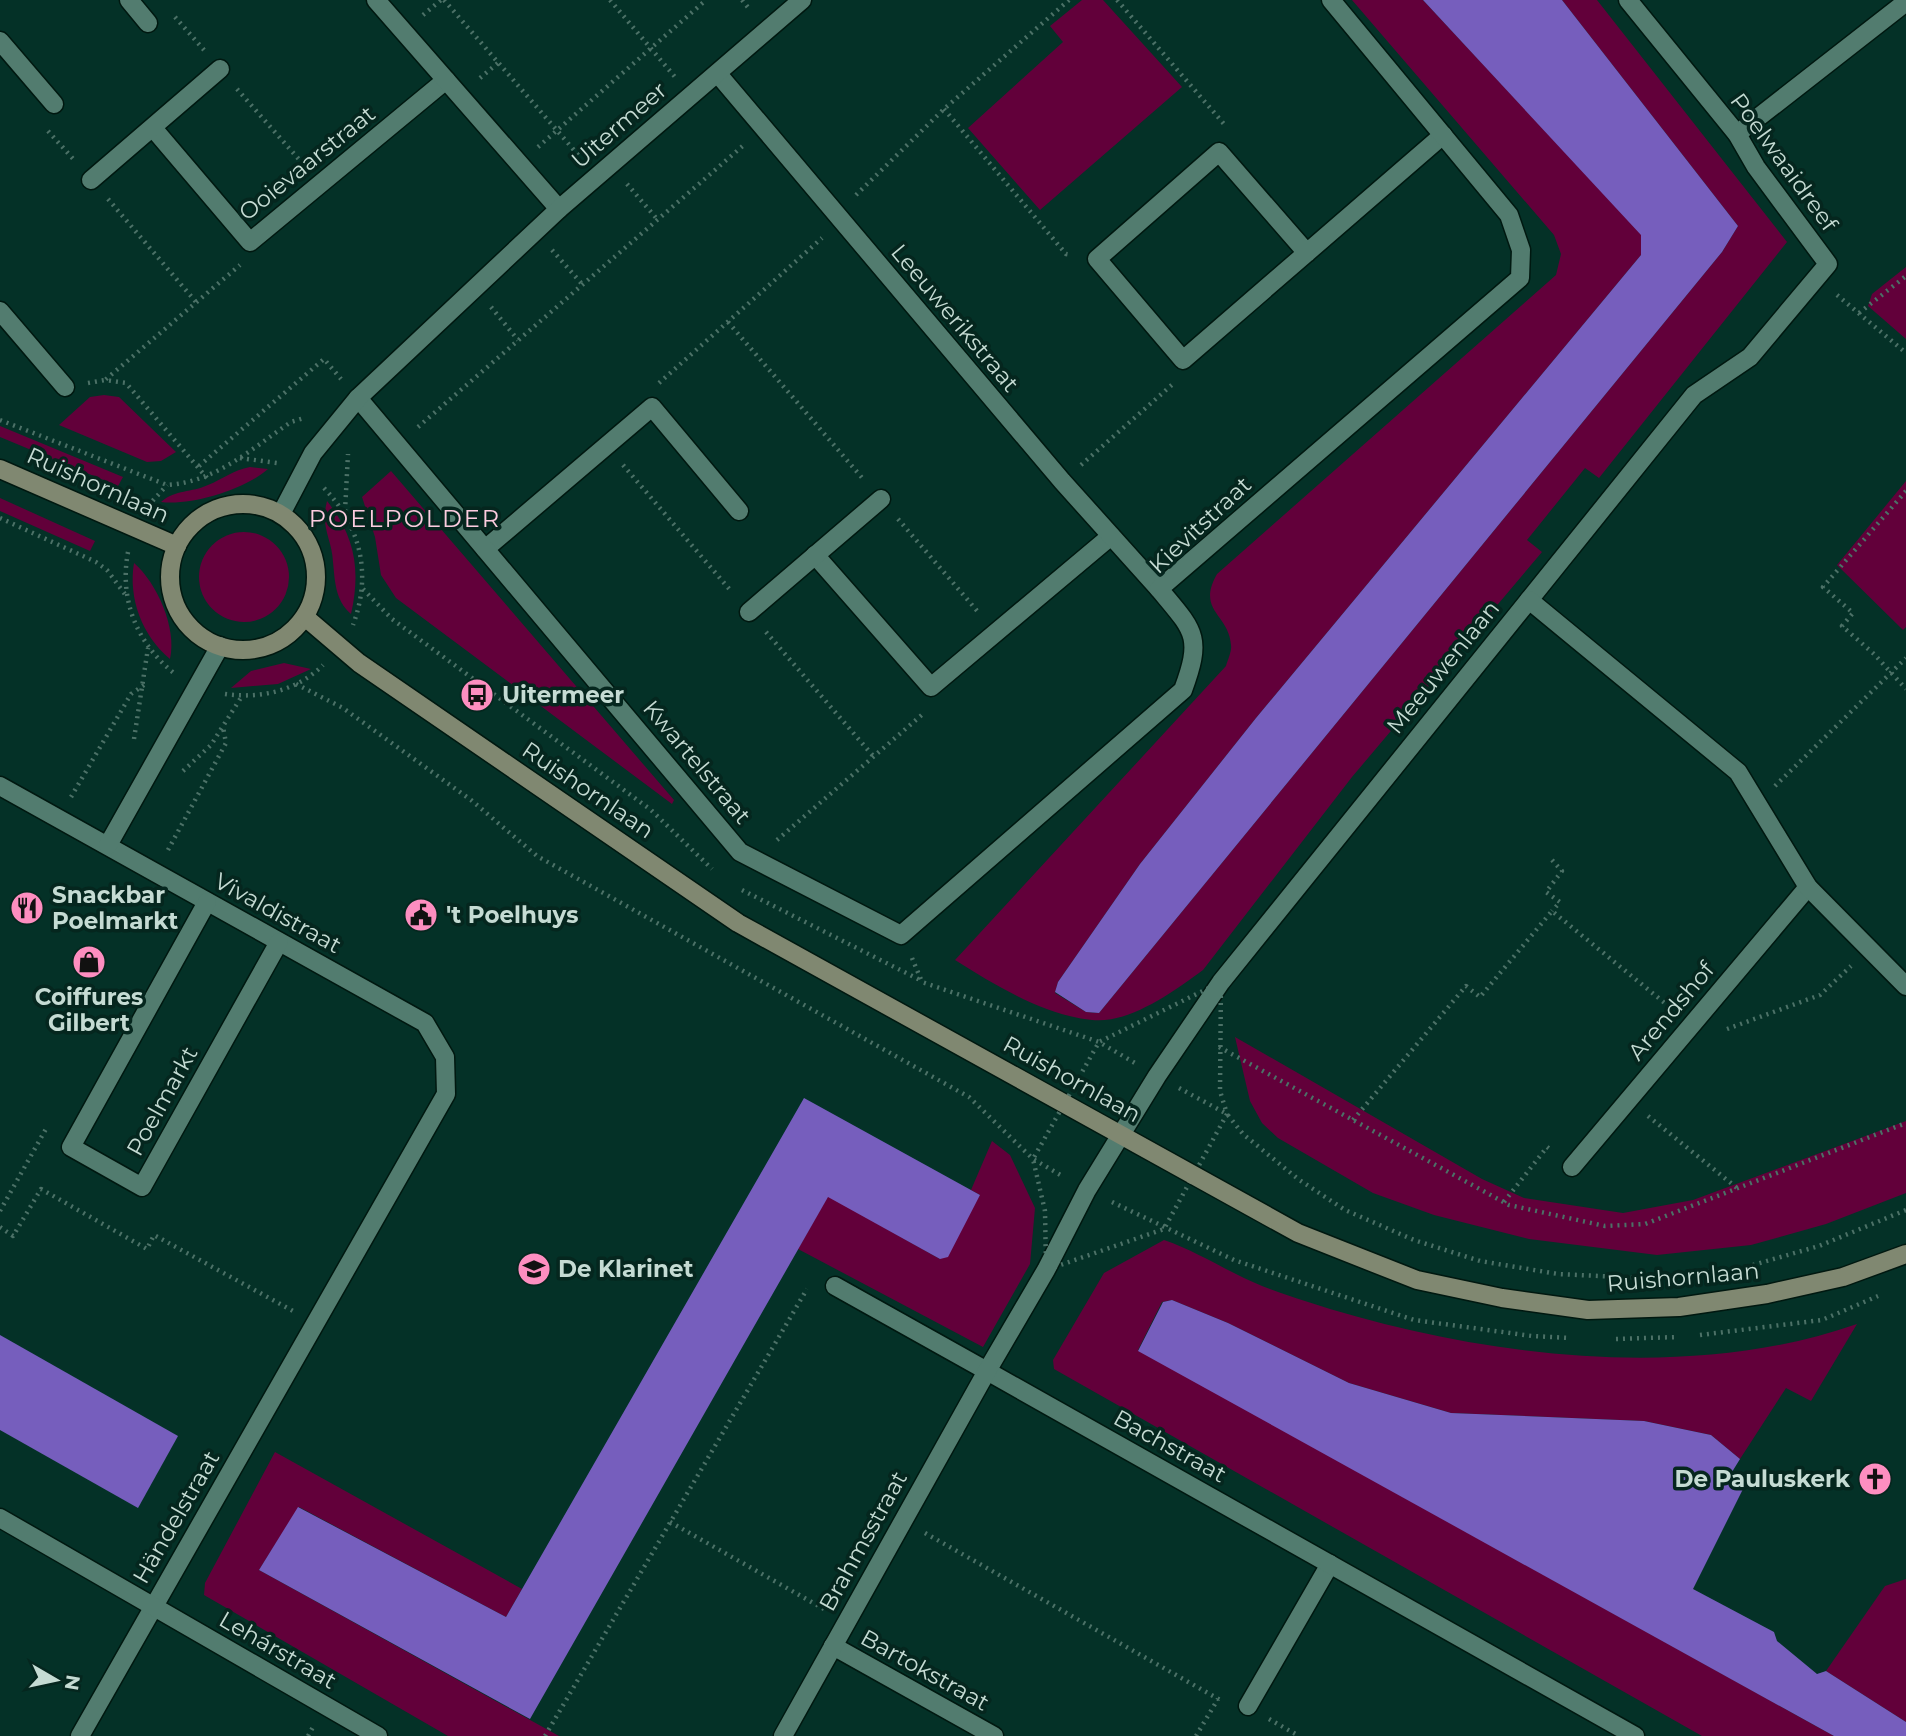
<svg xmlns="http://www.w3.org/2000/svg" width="1906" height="1736" font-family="Montserrat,sans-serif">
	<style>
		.green { fill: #62003a }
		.water { fill: #765ebd }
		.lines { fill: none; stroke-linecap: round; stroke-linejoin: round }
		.service-casing { stroke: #001810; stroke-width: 21 }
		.minor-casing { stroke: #001810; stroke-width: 21 }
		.tertiary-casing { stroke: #001810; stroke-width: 21 }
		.secondary-casing { stroke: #001810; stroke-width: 21 }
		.path { stroke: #4c7167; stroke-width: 4.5; stroke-dasharray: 2 5; stroke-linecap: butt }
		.service { stroke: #527c6f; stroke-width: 18 }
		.minor { stroke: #527c6f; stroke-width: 18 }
		.tertiary { stroke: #527c6f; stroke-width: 18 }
		.secondary { stroke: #808871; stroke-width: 18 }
		.labels { text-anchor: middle; stroke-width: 7; stroke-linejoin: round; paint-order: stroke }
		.street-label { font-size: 23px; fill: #c5dbd3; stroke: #05261e }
		.poi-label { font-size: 23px; font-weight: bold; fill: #c5dbd3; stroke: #05261e; text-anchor: start }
		.neighbourhood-label { font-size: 24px; letter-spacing: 2px; fill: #fcccdf; stroke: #05261e }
	</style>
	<rect width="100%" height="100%" fill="#043127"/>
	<g class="green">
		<polygon points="1082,0 1103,0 1182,87 1040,210 968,128 1063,42 1050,26"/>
		<path d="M1352 0H1423L1642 235 1641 255 1256 718 1140 864 1058 982 1055 993 1086 1012 1099 1013 1722 252 1738 226 1562 0H1597L1787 242 1599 478 1585 468 1527 540 1542 552 1352 777 1203 970C1174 991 1130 1024 1092 1020 1043 1015 995 985 955 960L1226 666C1228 659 1232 651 1231 645 1229 614 1196 611 1217 574L1556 275 1561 254 1554 235Z"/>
		<polygon points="1906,267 1906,339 1868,306 1872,294"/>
		<polygon points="104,395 119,397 176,452 161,461 147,462 59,425 90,397"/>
		<polygon points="0,426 123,477 118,486 0,437"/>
		<path d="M250 467 268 469C246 489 191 506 161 502 176 489 191 493 208 485 223 479 233 470 250 467Z"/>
		<polygon points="391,471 674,800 672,804 396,598 381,575 375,537 362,497"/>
		<polygon points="1906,481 1906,627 1903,630 1837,565"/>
		<polygon points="0,498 95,541 90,551 0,511"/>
		<path d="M327 501C355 536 361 570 351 614 335 600 335 581 333 562 332 538 320 528 327 501Z"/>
		<circle cx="244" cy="577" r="45"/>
		<path d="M134 563C157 583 177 628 170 659 142 636 128 598 134 563Z"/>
		<polygon points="284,663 311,669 278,684 231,688 251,671"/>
		<polygon points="1235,1037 1482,1179 1524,1198 1623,1213 1693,1200 1906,1121 1906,1193 1826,1224 1751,1245 1657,1255 1529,1239 1434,1215 1373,1193 1278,1138 1262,1123 1250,1101"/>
		<polygon points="992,1141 1010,1155 1035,1208 1030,1264 983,1347 798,1249 828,1196 940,1259 980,1195 971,1190"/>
		<path d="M1164 1240C1190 1249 1212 1262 1236 1274 1257 1285 1282 1294 1305 1301 1473 1356 1687 1384 1857 1324L1811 1401 1786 1388 1740 1459 1711 1435 1644 1421 1451 1413 1349 1383 1228 1323 1172 1300 1162 1302 1138 1350 1834 1736H1702L1054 1369 1053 1360 1104 1273Z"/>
		<polygon points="275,1452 522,1589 506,1617 299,1507 259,1570 559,1736 448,1736 204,1595 205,1583"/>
		<polygon points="1906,1579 1906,1722 1826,1671 1885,1586"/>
	</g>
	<g class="water">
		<polygon points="1423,0 1562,0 1738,226 1722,252 1099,1013 1086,1012 1055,992 1058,982 1140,864 1256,718 1641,255 1641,235"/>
		<polygon points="804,1098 980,1195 948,1257 940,1259 828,1197 530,1719 259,1570 298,1507 506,1617"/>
		<polygon points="1172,1300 1228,1323 1349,1383 1451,1413 1644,1421 1711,1435 1740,1459 1732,1472 1748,1479 1693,1589 1774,1632 1777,1641 1817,1674 1826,1671 1906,1722 1906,1736 1834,1736 1138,1351 1163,1302"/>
		<polygon points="0,1335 178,1436 138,1508 0,1430"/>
	</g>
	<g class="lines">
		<defs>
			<g id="service">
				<polyline points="129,0 148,23"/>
				<polyline points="0,41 54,104"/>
				<polyline points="153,128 250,242 446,80"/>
				<polyline points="91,180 220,69"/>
				<polyline points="1307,253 1219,152 1097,259 1183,360 1443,135"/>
				<polyline points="485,549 652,407 739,511"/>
				<polyline points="815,555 931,687 1111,536"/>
				<polyline points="749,612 881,499"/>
				<polyline points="835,1286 987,1371"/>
				<polyline points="1248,1706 1330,1564"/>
			</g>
			<g id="minor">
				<polyline points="376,0 559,209"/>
				<polyline points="718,74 1062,481 1159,589"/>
				<polyline points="1737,134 1906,2"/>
				<polyline points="0,311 65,387"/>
				<path d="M358 398 740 852 901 935 1183 690C1203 636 1194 631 1159 589L1520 278 1521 250 1509 215 1331 0"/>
				<polyline points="1529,600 1694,395 1750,357 1828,264 1756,167 1737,134 1628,0"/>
				<polyline points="0,786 425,1023 445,1057 446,1094 80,1736"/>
				<polyline points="108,845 220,646"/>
				<polyline points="207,902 71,1147 142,1187 279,942"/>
				<polyline points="1572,1167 1808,887"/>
				<polyline points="987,1371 1635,1736"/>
				<polyline points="0,1518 378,1736"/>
				<polyline points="833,1646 994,1736"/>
				<polyline points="783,1736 987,1371 1046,1270 1087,1190 1157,1076 1221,982 1529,600 1738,772 1808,887 1906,986"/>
			</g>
			<polyline id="tertiary" points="281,514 313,453 358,398 559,209 802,0"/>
			<g id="secondary">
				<polyline points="0,469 177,546"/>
				<circle cx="243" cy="577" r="73"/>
				<polyline points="305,617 359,663 738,923 1298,1233 1417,1280 1502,1298 1588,1310 1679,1307 1767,1294 1843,1277 1906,1254"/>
			</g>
		</defs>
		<use href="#service" class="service-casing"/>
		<use href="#minor" class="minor-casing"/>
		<use href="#tertiary" class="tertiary-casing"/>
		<use href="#secondary" class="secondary-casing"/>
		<g class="path">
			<polyline points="444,0 580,157"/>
			<polyline points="610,0 675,77"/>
			<polyline points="742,0 750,10"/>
			<polyline points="1117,0 1224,124"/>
			<polyline points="423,15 441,0"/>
			<polyline points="175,17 204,50"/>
			<polyline points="480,78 498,63"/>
			<polyline points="237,89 303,164"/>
			<polyline points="944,109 1066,254 1072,255"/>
			<polyline points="48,131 75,161"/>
			<polyline points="538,147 706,0"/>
			<polyline points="627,184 657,219"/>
			<polyline points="856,195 944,109 1069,0"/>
			<polyline points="108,199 196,302"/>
			<polyline points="552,250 582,284"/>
			<polyline points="1837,295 1906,353"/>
			<polyline points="491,307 518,340"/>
			<polyline points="1859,313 1906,276"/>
			<polyline points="728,322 864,480"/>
			<polyline points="88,383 105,380"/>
			<polyline points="659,383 822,238"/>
			<path d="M0 420 167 485C216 482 251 449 291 422L304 418"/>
			<polyline points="418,427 745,144"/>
			<polyline points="240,458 277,463"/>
			<polyline points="623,465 731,591"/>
			<polyline points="1081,465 1174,383"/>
			<polyline points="199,466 324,359 341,379"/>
			<polyline points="207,478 126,383 105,380 240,265"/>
			<path d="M324 488C361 527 372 574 353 625"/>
			<polyline points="1906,491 1823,587 1853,613 1842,626 1874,654 1906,689"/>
			<polyline points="148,506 167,485"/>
			<polyline points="345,511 348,454"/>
			<polyline points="0,518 96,562 107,570 127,597"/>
			<polyline points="898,519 979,613"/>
			<path d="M128 552C119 600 137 644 175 674"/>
			<polyline points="363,589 392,619 651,810 712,869"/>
			<polyline points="766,632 874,757"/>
			<polyline points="296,684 343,708 471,800 537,856 969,1097 1033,1159 1064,1177"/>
			<path d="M225 694C260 699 297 691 323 665"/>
			<polyline points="134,739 148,648"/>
			<polyline points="183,771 211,745 242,696"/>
			<polyline points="1775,786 1906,658"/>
			<polyline points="71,797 131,694 144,685"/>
			<polyline points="777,840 924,713"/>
			<polyline points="168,850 226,743 223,727"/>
			<polyline points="1552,860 1562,871 1546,892 1560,902 1552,911"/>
			<polyline points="742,890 922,981"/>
			<polyline points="912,958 922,982 1099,1042 1135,1063"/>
			<polygon points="1221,982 1220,1091 1227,1114 1164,1229 1046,1270 1045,1211 1033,1159 1099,1042"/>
			<polyline points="1727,1029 1820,995 1851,966"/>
			<polyline points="1219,1047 1509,1205 1605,1226 1645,1224 1906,1123"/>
			<polyline points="1179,1088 1227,1114 1243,1134 1298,1179 1345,1210 1414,1240 1480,1261 1558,1274 1641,1278 1723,1270"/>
			<polyline points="1648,1116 1737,1188"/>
			<polyline points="1353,1120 1466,986 1480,997 1552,911 1672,1009"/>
			<polyline points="1112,1202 1234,1260 1414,1320 1532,1336 1569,1338"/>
			<polyline points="1504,1202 1547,1147 1552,1151"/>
			<polyline points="0,1211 47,1127"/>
			<polyline points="0,1227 13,1236 41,1189 147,1249 154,1235 293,1311"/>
			<polyline points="1746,1267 1819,1246 1906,1210"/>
			<polyline points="1700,1335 1822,1320 1878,1296"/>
			<polyline points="1616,1339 1678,1337"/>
			<polyline points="670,1522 824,1609"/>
			<polyline points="925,1533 1222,1701"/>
			<polyline points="1269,1719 1299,1736"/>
			<polyline points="308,1736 313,1727"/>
			<polyline points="545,1736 807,1289"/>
			<polyline points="1196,1736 1218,1699"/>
		</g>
		<use href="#service" class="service"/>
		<use href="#minor" class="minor"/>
		<use href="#tertiary" class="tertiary"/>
		<use href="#secondary" class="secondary"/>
	</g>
	<defs>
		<symbol id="bus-disc" viewBox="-11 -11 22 22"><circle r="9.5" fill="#fd8ec0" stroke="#05261e"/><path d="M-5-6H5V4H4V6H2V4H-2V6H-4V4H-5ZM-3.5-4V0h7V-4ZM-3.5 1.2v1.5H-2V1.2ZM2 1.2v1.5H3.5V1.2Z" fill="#111"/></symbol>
		<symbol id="restaurant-disc" viewBox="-11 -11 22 22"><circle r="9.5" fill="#fd8ec0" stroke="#05261e"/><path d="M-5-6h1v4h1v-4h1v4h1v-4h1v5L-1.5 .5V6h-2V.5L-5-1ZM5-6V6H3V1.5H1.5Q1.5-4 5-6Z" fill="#111"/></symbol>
		<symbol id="civic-disc" viewBox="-11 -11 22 22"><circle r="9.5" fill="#fd8ec0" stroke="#05261e"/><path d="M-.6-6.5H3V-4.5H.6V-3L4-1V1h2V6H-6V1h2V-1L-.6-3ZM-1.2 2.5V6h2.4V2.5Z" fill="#111"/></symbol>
		<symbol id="shop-disc" viewBox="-11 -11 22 22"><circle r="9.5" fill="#fd8ec0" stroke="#05261e"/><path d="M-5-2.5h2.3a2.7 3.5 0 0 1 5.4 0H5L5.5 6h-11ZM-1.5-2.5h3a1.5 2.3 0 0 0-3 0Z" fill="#111"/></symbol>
		<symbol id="school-disc" viewBox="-11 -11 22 22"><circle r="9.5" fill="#fd8ec0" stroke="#05261e"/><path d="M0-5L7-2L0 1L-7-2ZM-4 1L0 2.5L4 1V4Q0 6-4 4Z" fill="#111"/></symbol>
		<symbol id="church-disc" viewBox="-11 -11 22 22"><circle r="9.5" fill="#fd8ec0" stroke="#05261e"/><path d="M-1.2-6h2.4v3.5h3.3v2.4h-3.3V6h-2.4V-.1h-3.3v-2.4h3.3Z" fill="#111"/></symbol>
	</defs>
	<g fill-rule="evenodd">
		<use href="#bus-disc" x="458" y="676" width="38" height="38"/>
		<use href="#restaurant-disc" x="8" y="889" width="38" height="38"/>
		<use href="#civic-disc" x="402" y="896" width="38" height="38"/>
		<use href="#shop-disc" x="70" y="943" width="38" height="38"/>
		<use href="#school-disc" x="515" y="1250" width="38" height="38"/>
		<use href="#church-disc" x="1856" y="1460" width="38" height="38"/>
	</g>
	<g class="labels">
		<g class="street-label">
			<text transform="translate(619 125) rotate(-41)" y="8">Uitermeer</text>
			<text transform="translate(1784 162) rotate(54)" y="8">Poelwaaidreef</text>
			<text transform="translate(307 163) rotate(-39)" y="8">Ooievaarstraat</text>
			<text transform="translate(955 318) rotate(50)" y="8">Leeuwerikstraat</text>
			<text transform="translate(98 485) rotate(24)" y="8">Ruishornlaan</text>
			<text transform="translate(1200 525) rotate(-43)" y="8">Kievitstraat</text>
			<text transform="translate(1443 667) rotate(-51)" y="8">Meeuwenlaan</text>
			<text transform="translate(697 762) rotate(50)" y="8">Kwartelstraat</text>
			<text transform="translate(588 790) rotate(34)" y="8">Ruishornlaan</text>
			<text transform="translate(278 913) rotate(29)" y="8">Vivaldistraat</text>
			<text transform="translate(1671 1011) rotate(-50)" y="8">Arendshof</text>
			<text transform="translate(1072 1079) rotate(29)" y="8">Ruishornlaan</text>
			<text transform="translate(162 1101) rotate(-61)" y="8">Poelmarkt</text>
			<text transform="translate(1683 1277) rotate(-5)" y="8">Ruishornlaan</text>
			<text transform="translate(1170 1446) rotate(29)" y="8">Bachstraat</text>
			<text transform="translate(176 1517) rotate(-60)" y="8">Händelstraat</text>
			<text transform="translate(863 1541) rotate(-61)" y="8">Brahmsstraat</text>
			<text transform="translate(278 1650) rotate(30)" y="8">Lehárstraat</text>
			<text transform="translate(925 1670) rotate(29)" y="8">Bartokstraat</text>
		</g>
		<g class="poi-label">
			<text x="502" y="703">Uitermeer</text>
			<text x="52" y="903">Snackbar<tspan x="52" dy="26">Poelmarkt</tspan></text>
			<text x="446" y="923">'t Poelhuys</text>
			<text x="89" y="1005" text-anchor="middle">Coiffures<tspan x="89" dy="26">Gilbert</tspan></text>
			<text x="558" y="1277">De Klarinet</text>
			<text x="1850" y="1487" text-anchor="end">De Pauluskerk</text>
		</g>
		<g class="neighbourhood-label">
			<text x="405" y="527">POELPOLDER</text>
		</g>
	</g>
	<g transform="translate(56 1680) rotate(99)" stroke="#05261e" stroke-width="5" paint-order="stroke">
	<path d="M0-5L12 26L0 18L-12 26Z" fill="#c5dbd3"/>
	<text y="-10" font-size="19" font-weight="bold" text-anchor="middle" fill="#c5dbd3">N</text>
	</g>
</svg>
